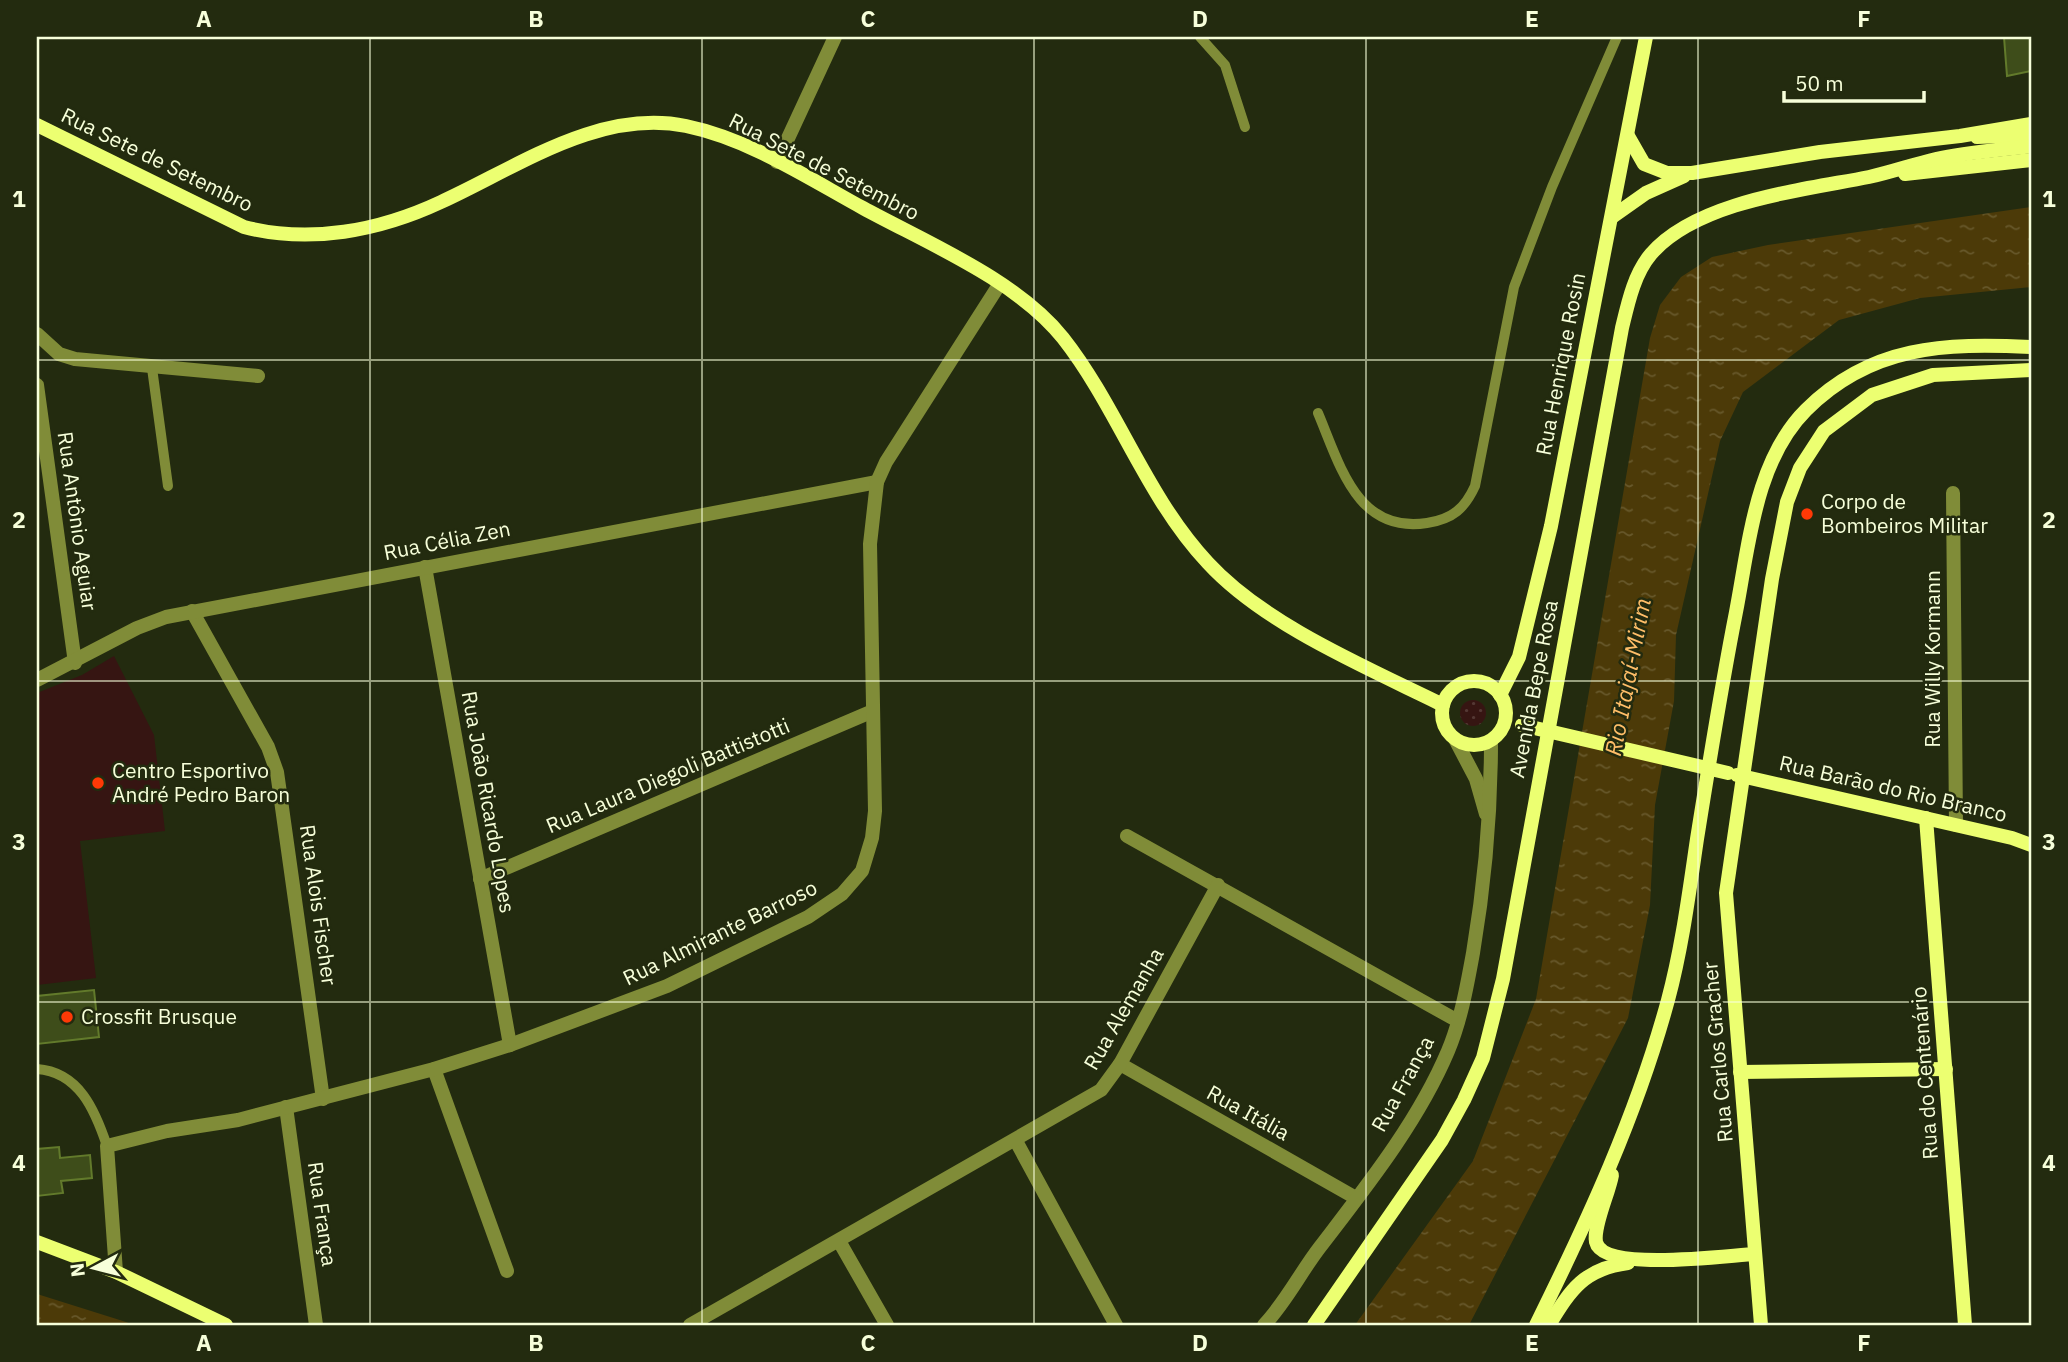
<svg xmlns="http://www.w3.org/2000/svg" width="2068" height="1362" font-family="'IBM Plex Sans',sans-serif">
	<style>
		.grass { fill: url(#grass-dots) }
		.pitch { fill: #361512 }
		.water { fill: url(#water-ripples) }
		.building { fill: #3e4d1a; stroke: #627a2b; stroke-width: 2 }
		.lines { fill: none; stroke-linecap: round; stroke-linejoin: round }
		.lane { stroke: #808c38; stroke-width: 10 }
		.street { stroke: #808c38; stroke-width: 14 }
		.secondary { stroke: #ecff71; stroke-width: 14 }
		.secondary-bridge { stroke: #ecff71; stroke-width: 14 }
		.grid { fill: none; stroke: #f7ffda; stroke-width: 2; stroke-opacity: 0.55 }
		.poi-dot { fill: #ff3906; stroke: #232b0f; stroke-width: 2.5 }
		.labels { text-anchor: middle; stroke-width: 5; stroke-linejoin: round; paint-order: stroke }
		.street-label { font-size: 21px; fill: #f7ffda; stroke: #232b0f }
		.poi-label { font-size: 21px; fill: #f7ffda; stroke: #232b0f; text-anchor: start }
		.water-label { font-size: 23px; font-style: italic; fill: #ffbe68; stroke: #232b0f }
		.neatline { fill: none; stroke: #f7ffda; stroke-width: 2.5 }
		.grid-label { font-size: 23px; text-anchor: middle; font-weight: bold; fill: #f7ffda }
	</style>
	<defs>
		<pattern id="grass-dots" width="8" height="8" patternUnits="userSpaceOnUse" patternTransform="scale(1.75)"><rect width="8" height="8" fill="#361512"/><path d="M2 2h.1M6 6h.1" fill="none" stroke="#543834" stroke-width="1.8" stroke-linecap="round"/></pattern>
		<pattern id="water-ripples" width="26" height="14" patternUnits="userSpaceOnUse" patternTransform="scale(1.75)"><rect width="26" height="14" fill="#4c3a08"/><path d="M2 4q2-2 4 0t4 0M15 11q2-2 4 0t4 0" fill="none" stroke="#67582b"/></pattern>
	</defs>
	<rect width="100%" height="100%" fill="#232b0f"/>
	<circle class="grass" cx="1473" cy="713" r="13"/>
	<polygon class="pitch" points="114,656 154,735 165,831 80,841 96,978 37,985 37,693 82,675"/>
	<g class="water">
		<polygon points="2031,207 2031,287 1920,298 1839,320 1743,392 1720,441 1676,635 1674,701 1655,805 1650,905 1628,1018 1469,1325 1355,1325 1473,1161 1536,999 1650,338 1660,305 1681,277 1712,257 1768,245"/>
		<polygon points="37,1294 126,1322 133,1325 37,1325"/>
	</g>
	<g class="building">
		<polygon points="2004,37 2031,37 2031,71 2007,76"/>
		<polygon points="94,990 99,1037 37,1044 37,996"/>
		<polygon points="59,1147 60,1158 90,1155 92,1178 61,1181 63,1193 37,1196 37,1149"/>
	</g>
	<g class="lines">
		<g class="lane">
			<polyline points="1200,37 1225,65 1245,127"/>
			<polyline points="152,368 168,486"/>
			<path d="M1318 413C1340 465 1357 534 1427 523 1453 519 1465 508 1475 486L1514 287 1552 187 1617 37"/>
			<path d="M37 1069C79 1072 95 1110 107 1146"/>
		</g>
		<g class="street">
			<polyline points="777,162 835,37"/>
			<polyline points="37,334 59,354 75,359 258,376"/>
			<polyline points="37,385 75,663"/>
			<polyline points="1953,493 1956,825"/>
			<polyline points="425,567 510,1045"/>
			<polyline points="192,611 268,747 277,772 323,1099"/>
			<polyline points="37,680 137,628 166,617 877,482"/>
			<polyline points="1455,739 1476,779 1486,814"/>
			<polyline points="1127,836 1458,1021"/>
			<polyline points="480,879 873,711"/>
			<polyline points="1120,1064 1356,1198"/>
			<polyline points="434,1069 507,1271"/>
			<polyline points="286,1107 316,1325"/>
			<polyline points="1016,1141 1116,1325"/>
			<polyline points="839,1241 887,1325"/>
			<polyline points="116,1272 107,1146 167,1131 238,1120 434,1069 510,1045 667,986 808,917 842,894 862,871 872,838 875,811 870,544 877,482 886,462 999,285"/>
			<polyline points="690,1325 1101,1090 1120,1064 1218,885"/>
			<path d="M1264 1325C1286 1302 1300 1273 1320 1247 1366 1187 1418 1122 1448 1051 1461 1020 1467 986 1473 953 1485 882 1491 813 1491 741"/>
		</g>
		<g class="secondary">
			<path d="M37 125 244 227C310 244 379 231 441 202 516 168 599 108 686 126 749 139 808 178 863 208 927 243 1017 280 1063 338 1118 408 1146 497 1208 563 1265 625 1368 668 1443 705"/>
			<polyline points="1628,136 1644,164 1667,173 1692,173 1820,152 1960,136 2031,124"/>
			<polyline points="1977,137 2031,135"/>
			<polyline points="1905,174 2031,160"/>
			<polyline points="1612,217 1646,193 1684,176"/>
			<circle cx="1474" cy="713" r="32"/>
			<polyline points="1500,695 1519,657 1551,526 1646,37"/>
			<polyline points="1737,775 2012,838 2031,845"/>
			<polyline points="1926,818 1965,1325"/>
			<polyline points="1740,1072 1946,1069"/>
			<path d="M1612 1175C1609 1193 1593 1226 1596 1242 1603 1273 1729 1255 1755 1254"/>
			<polyline points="37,1242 116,1272 226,1325"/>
			<path d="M1314 1325 1442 1140 1464 1100 1483 1058 1503 979 1622 328C1628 303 1634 274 1651 254 1697 201 1803 190 1869 177 1892 172 1914 164 1936 159 1967 152 2000 150 2031 146"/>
			<path d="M1536 1325C1588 1220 1637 1114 1668 1000 1682 948 1689 893 1697 839 1709 764 1721 688 1736 612 1749 545 1755 461 1806 410 1871 345 1945 343 2031 347"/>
			<path d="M1549 1325C1571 1289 1584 1269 1628 1263"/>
			<polyline points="1761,1325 1726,893 1772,579 1787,502 1800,468 1824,431 1872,395 1933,375 2031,370"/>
		</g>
		<polyline class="secondary-bridge" points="1522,725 1728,773"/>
	</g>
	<path class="grid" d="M370 37V1325M702 37V1325M1034 37V1325M1366 37V1325M1698 37V1325M37 360H2031M37 681H2031M37 1002H2031"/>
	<g class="poi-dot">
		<circle cx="1807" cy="514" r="7"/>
		<circle cx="98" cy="783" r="7"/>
		<circle cx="67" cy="1017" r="7"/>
	</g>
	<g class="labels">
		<g class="street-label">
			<text transform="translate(157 160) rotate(26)" y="7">Rua Sete de Setembro</text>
			<text transform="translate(824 167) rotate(27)" y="7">Rua Sete de Setembro</text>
			<text transform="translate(1561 364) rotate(-79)" y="7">Rua Henrique Rosin</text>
			<text transform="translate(77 521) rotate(82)" y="7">Rua Antônio Aguiar</text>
			<text transform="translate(447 541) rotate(-11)" y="7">Rua Célia Zen</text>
			<text transform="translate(1933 659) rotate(-90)" y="7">Rua Willy Kormann</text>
			<text transform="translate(1534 689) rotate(-79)" y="7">Avenida Bepe Rosa</text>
			<text transform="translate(668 776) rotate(-23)" y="7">Rua Laura Diegoli Battistotti</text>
			<text transform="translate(1893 789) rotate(13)" y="7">Rua Barão do Rio Branco</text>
			<text transform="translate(488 802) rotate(80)" y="7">Rua João Ricardo Lopes</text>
			<text transform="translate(318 905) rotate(82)" y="7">Rua Alois Fischer</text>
			<text transform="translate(720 933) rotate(-26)" y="7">Rua Almirante Barroso</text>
			<text transform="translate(1124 1009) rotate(-60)" y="7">Rua Alemanha</text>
			<text transform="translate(1718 1052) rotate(-95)" y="7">Rua Carlos Gracher</text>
			<text transform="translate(1925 1073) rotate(-94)" y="7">Rua do Centenário</text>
			<text transform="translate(1403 1084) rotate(-61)" y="7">Rua França</text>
			<text transform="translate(1248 1113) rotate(29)" y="7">Rua Itália</text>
			<text transform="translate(322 1214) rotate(82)" y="7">Rua França</text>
		</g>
		<g class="poi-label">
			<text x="1821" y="509">Corpo de<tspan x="1821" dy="24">Bombeiros Militar</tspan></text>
			<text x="112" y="778">Centro Esportivo<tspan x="112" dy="24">André Pedro Baron</tspan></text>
			<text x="81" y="1024">Crossfit Brusque</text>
		</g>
		<g class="water-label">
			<text transform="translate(1628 677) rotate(-79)" y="8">Rio Itajaí-Mirim</text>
		</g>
	</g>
	<rect width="2068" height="1362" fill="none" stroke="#232b0f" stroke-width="77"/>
	<g transform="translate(94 1268) rotate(263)" stroke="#232b0f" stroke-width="5" paint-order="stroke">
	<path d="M0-5L12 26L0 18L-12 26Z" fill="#f7ffda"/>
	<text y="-10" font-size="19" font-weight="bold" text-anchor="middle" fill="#f7ffda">N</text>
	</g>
	<path d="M1784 91v10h140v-10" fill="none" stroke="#f7ffda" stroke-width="3.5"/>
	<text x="1795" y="91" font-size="21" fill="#f7ffda" stroke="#232b0f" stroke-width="5" paint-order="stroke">50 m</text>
	<rect x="38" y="38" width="1992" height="1286" class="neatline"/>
	<g class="grid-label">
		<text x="204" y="27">A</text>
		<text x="536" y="27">B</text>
		<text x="868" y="27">C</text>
		<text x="1200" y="27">D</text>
		<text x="1532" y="27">E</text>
		<text x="1864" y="27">F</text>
		<text x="19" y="207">1</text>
		<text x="2049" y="207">1</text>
		<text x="19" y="528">2</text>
		<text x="2049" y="528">2</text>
		<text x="19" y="850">3</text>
		<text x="2049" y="850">3</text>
		<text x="19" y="1171">4</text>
		<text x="2049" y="1171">4</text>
		<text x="204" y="1351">A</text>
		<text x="536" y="1351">B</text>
		<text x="868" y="1351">C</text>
		<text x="1200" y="1351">D</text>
		<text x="1532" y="1351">E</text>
		<text x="1864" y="1351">F</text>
	</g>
</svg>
